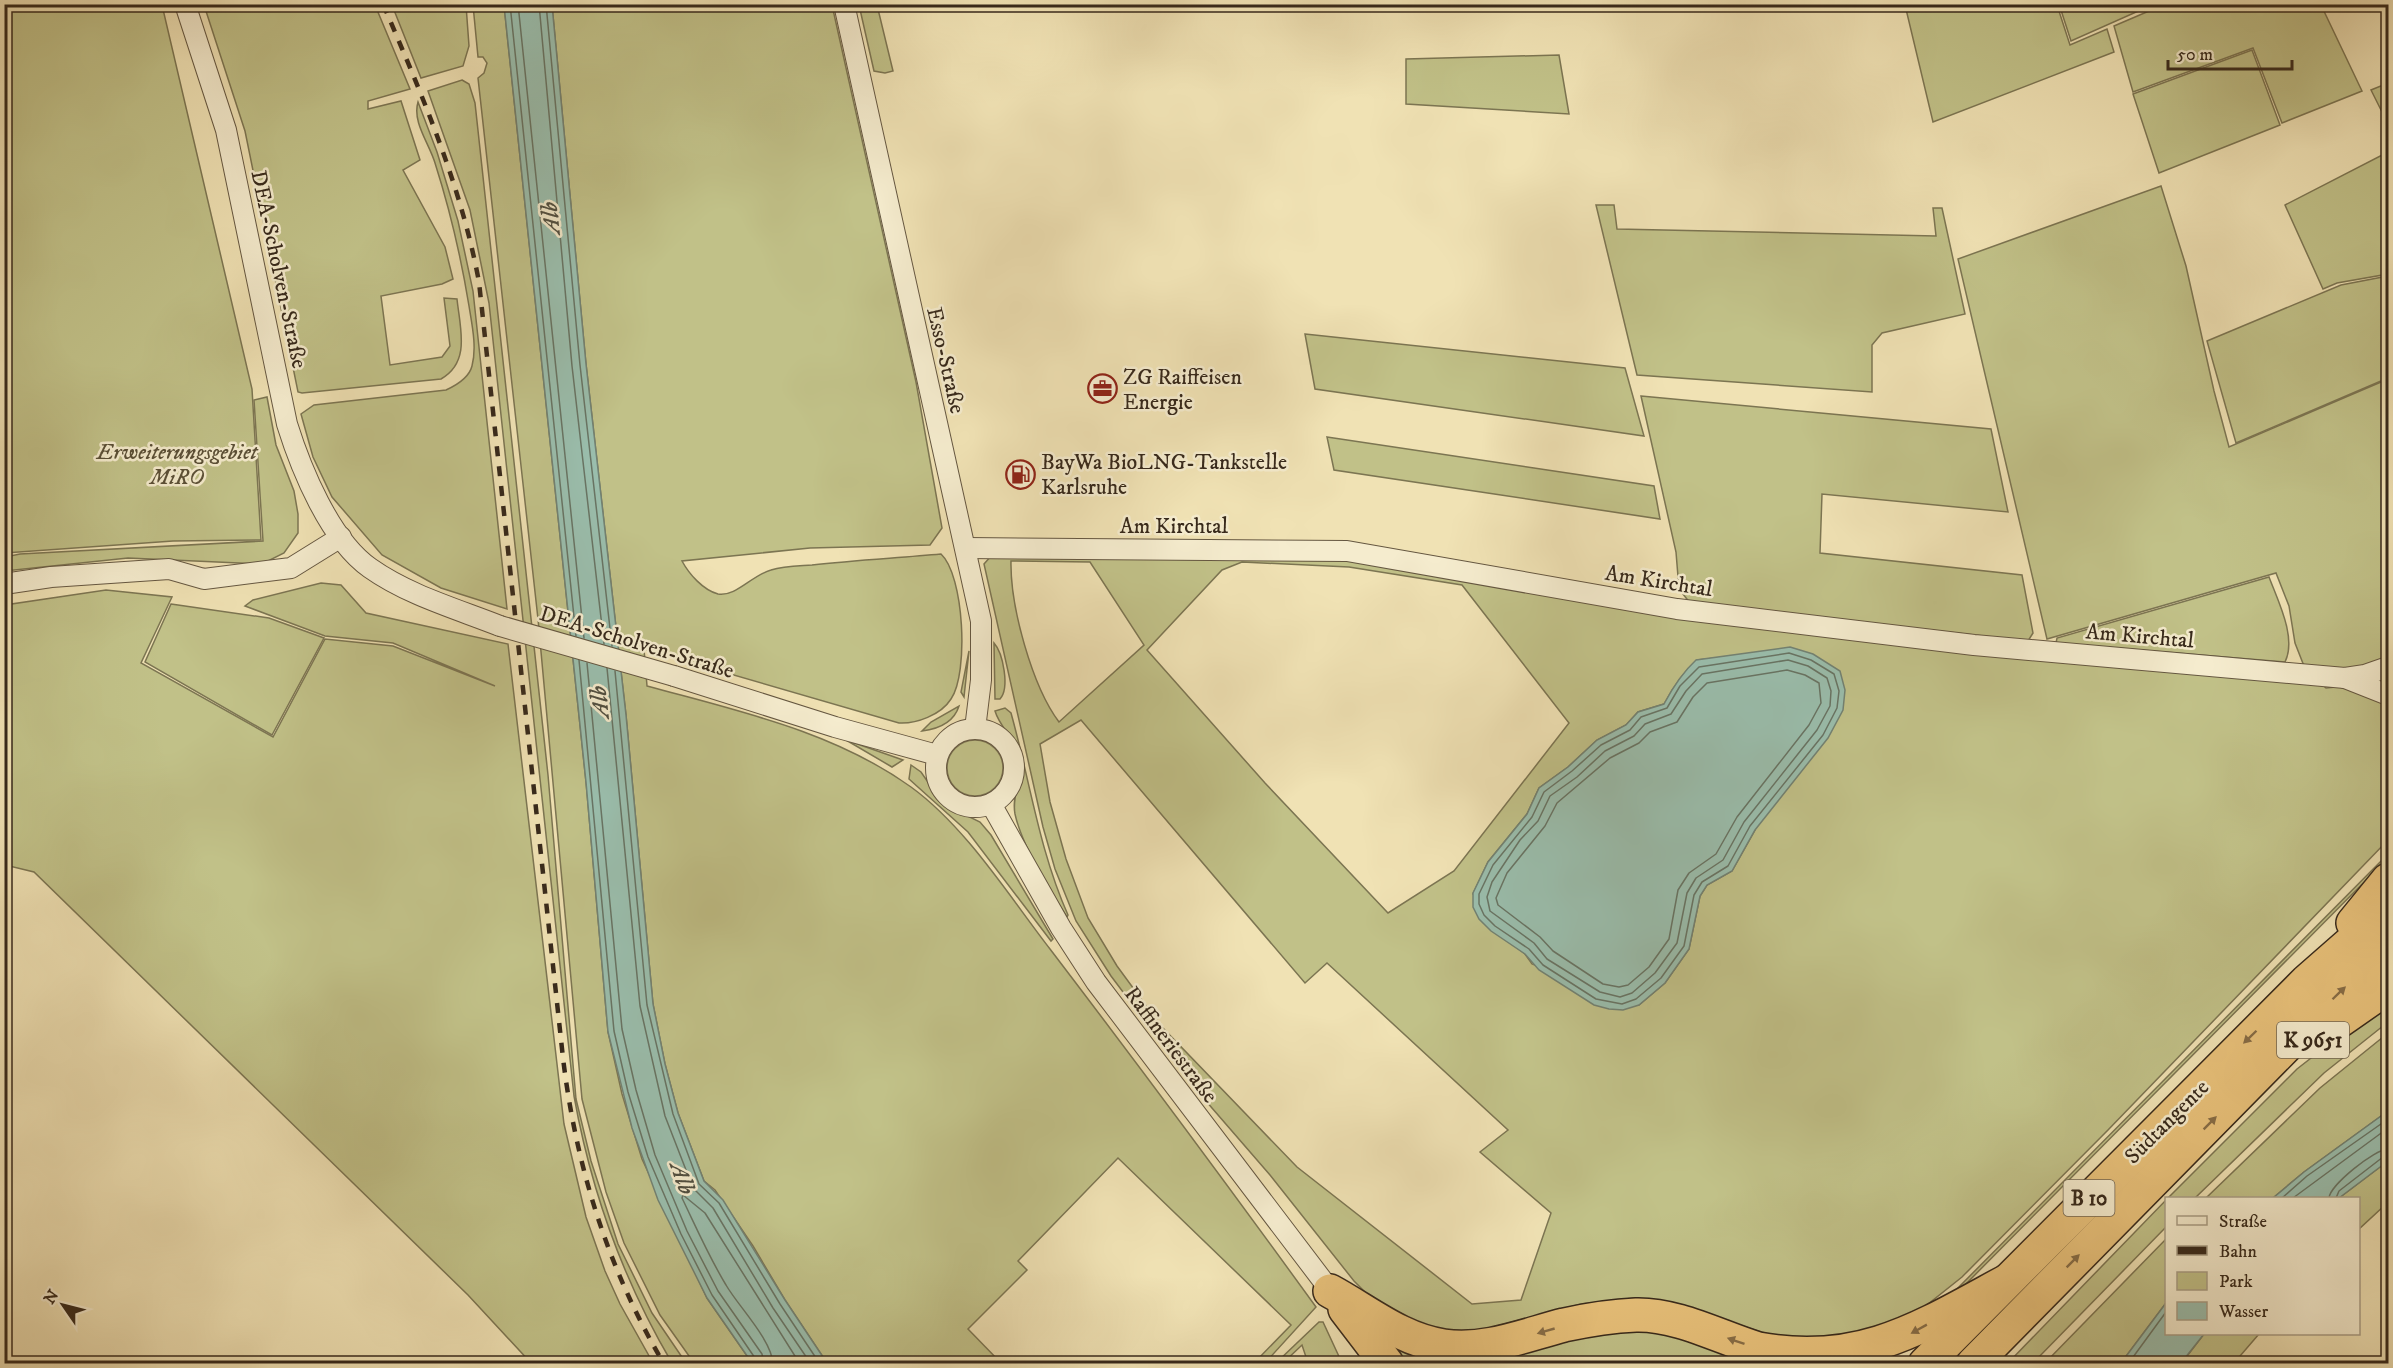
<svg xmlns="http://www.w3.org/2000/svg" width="2393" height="1368" font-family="'IM FELL DW Pica',serif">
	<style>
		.green { fill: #c1c188; stroke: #7c7552; stroke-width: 1.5; fill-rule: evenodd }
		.water { fill: #9abead; stroke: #728273; stroke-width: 1.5 }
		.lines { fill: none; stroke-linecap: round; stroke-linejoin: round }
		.shore { stroke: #687464; stroke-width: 1.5 }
		.minor-casing { stroke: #655741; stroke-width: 22 }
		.trunk-casing { stroke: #37291b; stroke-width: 36 }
		.minor { stroke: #f5ecce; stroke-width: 20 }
		.trunk { stroke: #e8c17a; stroke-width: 33 }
		.rail { stroke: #37291b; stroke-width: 4.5; stroke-dasharray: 10 10; stroke-linecap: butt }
		.minor-bridge-casing { stroke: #655741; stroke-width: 22; stroke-linecap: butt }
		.minor-bridge { stroke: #f5ecce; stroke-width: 20 }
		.oneway { fill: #876d46 }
		.labels { text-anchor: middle; stroke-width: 5; stroke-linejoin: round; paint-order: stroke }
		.shield { fill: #f5ecce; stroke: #706451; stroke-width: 1.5 }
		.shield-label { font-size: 21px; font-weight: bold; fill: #37291b }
		.street-label { font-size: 22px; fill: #37291b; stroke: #f5ecce }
		.poi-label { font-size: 22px; fill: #37291b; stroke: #f5ecce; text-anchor: start }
		.park-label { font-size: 22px; font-style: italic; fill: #5a4f36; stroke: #f5ecce }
		.water-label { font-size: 24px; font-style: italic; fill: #504e40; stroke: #f5ecce }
	</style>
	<rect width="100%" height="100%" fill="#f0e2b4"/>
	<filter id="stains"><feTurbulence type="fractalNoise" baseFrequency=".00333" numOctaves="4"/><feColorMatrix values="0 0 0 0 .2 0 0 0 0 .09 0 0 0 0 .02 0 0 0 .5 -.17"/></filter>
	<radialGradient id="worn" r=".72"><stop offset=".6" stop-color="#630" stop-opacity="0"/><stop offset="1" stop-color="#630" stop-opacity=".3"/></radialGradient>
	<g class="green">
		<polygon points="2059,4 2152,4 2152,5 2071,41"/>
		<polygon points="4,5 162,5 252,389 261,540 173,541 5,553"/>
		<path d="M204 5H375L410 89 368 101V109L401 101 420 160 403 170 445 247 453 279 442 284 381 296 390 365 442 357 450 346 444 298 457 299C460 328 471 362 441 379L302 393 298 392 245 131Z"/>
		<polygon points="392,5 466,5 469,46 463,66 421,78"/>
		<polygon points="473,5 504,5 586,782 608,1032 622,1094 642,1159 707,1298 752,1363 694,1363 660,1315 624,1243 606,1192 582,1099 538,619 478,78 484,73 487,63 483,57 478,57"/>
		<path d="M552 5H832L916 382 942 528 930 545 810 548 682 561C689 574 703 590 718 594 736 597 752 575 771 570 784 566 799 566 812 565 855 560 898 558 941 554 964 575 969 673 951 699 941 715 916 724 899 723L644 649 647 686C738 711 833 731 911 787 966 827 1009 896 1050 949 1140 1067 1229 1187 1316 1307L1265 1363H1254L1291 1325 1118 1158 1018 1261 1027 1270 968 1329 1001 1363H827L785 1300 753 1246 715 1190 704 1181 678 1113 665 1064 653 1004 626 715 586 364Z"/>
		<polygon points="859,5 877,5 893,71 885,73 874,71"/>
		<polygon points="1905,5 2057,5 2070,45 2107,29 2114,52 1933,122"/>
		<polygon points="2163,5 2321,5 2362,91 2282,123 2253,48 2133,92 2114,26"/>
		<polygon points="2252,50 2280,125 2159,173 2133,94"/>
		<polygon points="1559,55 1569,114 1406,104 1406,59"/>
		<path d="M462 80 469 84 475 103 548 775 576 1099 591 1161 618 1244 652 1313 686 1363H672C623 1280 591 1191 574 1096L489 303 470 210 428 91Z"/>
		<polygon points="2388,83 2388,124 2371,90"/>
		<path d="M418 102 437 152 458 221 473 291 507 609 441 588 382 555 332 497 313 457 301 414 314 405 446 390C457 385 469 378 472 366 477 347 472 325 469 306 461 257 450 210 435 163 429 143 412 122 418 102Z"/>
		<polygon points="2388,152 2388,274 2337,283 2323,289 2285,205"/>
		<polygon points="2161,186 2186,266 2214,391 2229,447 2388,379 2388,659 2349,670 2304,666 2295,643 2289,606 2276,573 2047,639 1958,259"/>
		<polygon points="1596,205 1614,205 1617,229 1936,236 1933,208 1942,208 1965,314 1882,333 1872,345 1872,392 1637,375"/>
		<polygon points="2388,276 2388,378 2236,443 2207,341 2341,285"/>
		<polygon points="1305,334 1625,368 1644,436 1315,389"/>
		<polygon points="1641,396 1991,429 2008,512 1822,494 1820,553 2022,575 2033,633 2028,641 1690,603 1679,589 1676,552"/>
		<polygon points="267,397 276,445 294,491 298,514 298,533 284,553 262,564 128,558 5,571 5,557 20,554 263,541 254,400"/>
		<polygon points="1327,437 1654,486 1660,519 1334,470"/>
		<path d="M992 555 1315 556 2317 680 2326 688 2388 682V840L2108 1130 1962 1277 1923 1308 1843 1342 1771 1335 1664 1301 1634 1298 1581 1304 1474 1332 1446 1330 1403 1319 1367 1294 1354 1281 1270 1175 1199 1093 1111 976 1076 921 1055 869 1043 827 984 564ZM1011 561 1090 562 1144 645 1059 722C1032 686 1010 606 1011 561ZM1242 562 1349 567 1462 585 1569 723 1454 871 1388 913 1265 783 1147 650 1222 570ZM1724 657 1755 830 1732 871 1707 885 1700 896 1689 949 1665 983 1639 1005 1532 964 1525 954 1511 943 1473 894 1488 862 1527 814 1539 788 1568 767 1597 740 1626 725 1638 712 1664 704C1673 687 1682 673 1697 660ZM1081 720 1305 983 1327 963 1508 1130 1480 1152 1551 1213 1521 1300 1472 1304 1297 1167 1161 1026 1117 966 1088 918 1066 859 1050 802 1040 744Z"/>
		<path d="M2269 577C2278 601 2297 638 2285 662L2056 643 2057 638Z"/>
		<polygon points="321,583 341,585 366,613 508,644 564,1124 586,1217 605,1271 620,1304 653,1363 531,1363 468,1295 34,872 5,865 5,605 106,590 172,597 141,663 273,737 325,639 393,646 495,686 393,643 325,636 245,606 253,600"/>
		<polygon points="171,604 269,618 324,638 272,735 145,662"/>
		<path d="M994 643C1003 653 1010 688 1000 699H995Z"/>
		<polygon points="969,651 964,697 961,692"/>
		<path d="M959 706C954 722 938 729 922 731L931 722Z"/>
		<path d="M1005 708 1011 713C1030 781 1039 850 1068 915L1067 917C1049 889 1022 846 1015 814 1011 793 1025 776 1019 755 1015 738 1000 728 995 711Z"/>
		<polygon points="846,740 903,760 892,767"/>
		<circle cx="975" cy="768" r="28"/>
		<polygon points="911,765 921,772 943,804 980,822 991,835 1053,939 1051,941 968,832 909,779"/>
		<polygon points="2388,854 2388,858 1955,1295 1954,1292"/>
		<polygon points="2388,998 2388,1022 2324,1073 2195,1198 2168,1198 2297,1069"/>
		<polygon points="2388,1033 2388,1111 2304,1172 2273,1198 2206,1198 2320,1088"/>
		<polygon points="2388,1161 2388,1209 2384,1206 2359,1229 2358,1198 2339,1198"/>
		<polygon points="2166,1200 2166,1227 2033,1363 2008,1363"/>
		<polygon points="2166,1239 2166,1303 2121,1363 2044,1364"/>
		<polygon points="1319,1322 1323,1322 1342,1363 1308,1363 1302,1345 1283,1363 1276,1363"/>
		<polygon points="1632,1322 1783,1363 1408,1363 1394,1346"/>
		<polygon points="2204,1334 2259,1334 2234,1363 2181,1364"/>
	</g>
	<g class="water">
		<polygon points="504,5 552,5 586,364 626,715 653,1004 665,1064 678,1113 704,1181 723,1200 785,1300 827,1363 752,1363 707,1298 658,1200 632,1128 608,1032 586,782"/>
		<path d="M1790 647 1813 654 1840 671 1845 690 1843 710 1828 738 1755 830 1732 871 1707 885 1700 896 1689 949 1665 983 1639 1005 1623 1010 1609 1009 1594 1005 1539 970 1525 954 1491 931 1479 919 1473 907V893L1488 862 1527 814 1539 788 1568 767 1597 740 1626 725 1638 712 1664 704C1673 687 1682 673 1696 660Z"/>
		<polygon points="2388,1111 2388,1161 2339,1198 2273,1198 2304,1172"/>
		<polygon points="2166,1303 2166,1334 2204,1334 2181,1363 2121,1363"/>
	</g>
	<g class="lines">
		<g class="shore">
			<polyline points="510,4 576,636"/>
			<polyline points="518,4 584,638"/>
			<polyline points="539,4 572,366 604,644"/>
			<polyline points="546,4 580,365 612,646"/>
			<polygon points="1789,653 1811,660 1834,674 1839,691 1837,708 1823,735 1750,826 1728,866 1702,882 1694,895 1684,946 1661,978 1636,999 1622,1004 1596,999 1543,965 1529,949 1495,926 1484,915 1479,904 1479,894 1493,865 1532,817 1544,792 1572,771 1601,745 1630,730 1641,717 1667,708 1680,686 1699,667"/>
			<polyline points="579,660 614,1031 628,1092 648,1157 681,1234 712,1295 755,1358 756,1364"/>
			<polygon points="1788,660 1808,666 1827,678 1831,691 1830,706 1817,730 1744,822 1723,860 1696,878 1687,893 1677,943 1655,973 1632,993 1620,997 1600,992 1547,959 1534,943 1490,911 1487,897 1492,882 1520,840 1538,821 1550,796 1577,777 1605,751 1634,736 1645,724 1671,714 1686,691 1702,674"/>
			<polyline points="587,663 622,1029 636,1090 655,1155 687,1231 718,1291 762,1354 764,1364"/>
			<polyline points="607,668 640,1006 665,1116 693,1188 713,1208 773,1308 811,1364"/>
			<polygon points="1787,670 1805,675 1819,683 1821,703 1809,725 1737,817 1716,854 1689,873 1678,890 1669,939 1649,967 1628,985 1619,987 1603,984 1553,951 1540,937 1498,905 1496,898 1507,873 1545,826 1557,803 1610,758 1639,743 1650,732 1677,722 1693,697 1707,683"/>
			<polyline points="615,671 647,1005 673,1114 699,1184 719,1203 780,1304 820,1364"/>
			<polyline points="2282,1198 2307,1176 2388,1119"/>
			<polyline points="2293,1198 2388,1128"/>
			<path d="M2329 1198C2330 1185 2375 1149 2388 1149"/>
			<polyline points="2336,1198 2339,1191 2383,1157 2388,1156"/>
			<path d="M773 1364C772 1340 738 1306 726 1285 709 1257 696 1227 682 1198L683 1195 705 1213 800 1364"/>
			<polyline points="2128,1364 2166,1312"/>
		</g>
		<defs>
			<g id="minor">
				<path d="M185 4 226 130 287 424C301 469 330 540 370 568 408 595 457 609 500 626"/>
				<polyline points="844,4 981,621 981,680 975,729"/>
				<polyline points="966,548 1347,551 1677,609 1974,645 2345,678 2365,675 2388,667"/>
				<polyline points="4,584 51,577 169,569 204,579 291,568 341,537"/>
				<polyline points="674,676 835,727 937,755"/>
				<polyline points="2345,678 2388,695"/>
				<circle cx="975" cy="768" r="39"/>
				<polyline points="991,804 1061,928 1096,982 1336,1298"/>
			</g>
			<g id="trunk">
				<polyline points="2353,923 2388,880"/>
				<polyline points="2315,1038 2388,987"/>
				<path d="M1330 1291C1367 1311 1401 1340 1444 1346 1485 1352 1525 1335 1564 1325 1587 1320 1612 1316 1636 1315 1677 1314 1719 1337 1758 1349 1860 1368 1922 1327 2007 1281"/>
				<polyline points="1345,1309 1387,1364"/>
				<polyline points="1925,1364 2307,981 2388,910"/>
				<polyline points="1973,1364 2293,1039 2388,946"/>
			</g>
		</defs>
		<use href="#minor" class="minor-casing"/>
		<use href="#trunk" class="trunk-casing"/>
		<use href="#minor" class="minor"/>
		<use href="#trunk" class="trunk"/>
		<path class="rail" d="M383 4C422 95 461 185 479 282L563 1058C576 1167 608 1269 664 1364"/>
		<defs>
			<polyline id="minor-bridge" points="500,626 674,676"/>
		</defs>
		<use href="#minor-bridge" class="minor-bridge-casing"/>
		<use href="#minor-bridge" class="minor-bridge"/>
	</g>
	<defs><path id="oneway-solid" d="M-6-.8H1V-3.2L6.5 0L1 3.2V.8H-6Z" transform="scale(1.5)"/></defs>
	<g class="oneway">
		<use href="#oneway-solid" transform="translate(2339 993) rotate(-44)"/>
		<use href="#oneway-solid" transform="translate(2250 1037) rotate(136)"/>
		<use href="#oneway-solid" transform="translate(2210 1123) rotate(-45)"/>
		<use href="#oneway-solid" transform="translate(2073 1261) rotate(-45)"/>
		<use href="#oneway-solid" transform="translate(1919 1329) rotate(151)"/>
		<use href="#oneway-solid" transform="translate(1546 1331) rotate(164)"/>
		<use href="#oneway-solid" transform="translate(1736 1341) rotate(-161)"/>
	</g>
	<defs>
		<symbol id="office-ring" viewBox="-11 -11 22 22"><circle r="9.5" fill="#f5ecce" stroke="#8f2418" stroke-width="1.5"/><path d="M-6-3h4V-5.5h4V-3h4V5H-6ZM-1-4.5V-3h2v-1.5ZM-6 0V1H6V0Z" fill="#8f2418"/></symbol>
		<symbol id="fuel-ring" viewBox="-11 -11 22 22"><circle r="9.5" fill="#f5ecce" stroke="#8f2418" stroke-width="1.5"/><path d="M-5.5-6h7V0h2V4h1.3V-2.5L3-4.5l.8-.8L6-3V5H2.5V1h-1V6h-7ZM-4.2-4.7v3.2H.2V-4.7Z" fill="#8f2418"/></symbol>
	</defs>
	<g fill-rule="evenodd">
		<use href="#office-ring" x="1086" y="372" width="33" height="33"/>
		<use href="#fuel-ring" x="1004" y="458" width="33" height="33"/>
	</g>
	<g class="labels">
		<g class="shield">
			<rect x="2277" y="1022" width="72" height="36" rx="4.5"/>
			<rect x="2063.5" y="1180" width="51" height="36" rx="4.5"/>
		</g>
		<g class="shield-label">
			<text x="2313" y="1047">K 9651</text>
			<text x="2089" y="1205">B 10</text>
		</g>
		<g class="street-label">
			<text transform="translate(280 269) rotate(78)" y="8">DEA-Scholven-Straße</text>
			<text transform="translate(947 360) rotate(77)" y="8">Esso-Straße</text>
			<text x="1174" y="533">Am Kirchtal</text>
			<text transform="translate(1659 580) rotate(9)" y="8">Am Kirchtal</text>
			<text transform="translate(2140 635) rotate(5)" y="8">Am Kirchtal</text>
			<text transform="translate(637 641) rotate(17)" y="8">DEA-Scholven-Straße</text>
			<text transform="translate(1172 1044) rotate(53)" y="8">Raffineriestraße</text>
			<text transform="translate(2166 1121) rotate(-45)" y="8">Südtangente</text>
		</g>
		<g class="poi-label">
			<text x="1123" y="384">ZG Raiffeisen<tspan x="1123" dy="25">Energie</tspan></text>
			<text x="1041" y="469">BayWa BioLNG-Tankstelle<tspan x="1041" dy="25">Karlsruhe</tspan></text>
		</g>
		<g class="park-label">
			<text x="177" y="459">Erweiterungsgebiet<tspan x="177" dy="25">MiRO</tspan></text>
		</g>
		<g class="water-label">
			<text transform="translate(550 218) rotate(-96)" y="8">Alb</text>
			<text transform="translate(599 702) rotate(-96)" y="8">Alb</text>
			<text transform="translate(683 1178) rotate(70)" y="8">Alb</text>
		</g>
	</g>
	<rect width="2393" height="1368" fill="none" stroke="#f0e2b4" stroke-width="24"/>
	<rect x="6" y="6" width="2381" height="1356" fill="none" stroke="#37291b" stroke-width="3"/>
	<rect x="12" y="12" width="2369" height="1344" fill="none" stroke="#37291b" stroke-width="1.5"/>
	<rect x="2165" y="1197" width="195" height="138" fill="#f5ecce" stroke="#a99e86" stroke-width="1.5"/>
	<rect x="2177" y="1216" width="30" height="9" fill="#f5ecce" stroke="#a99e86" stroke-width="1.5"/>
	<text x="2219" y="1227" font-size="18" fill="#37291b">Straße</text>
	<rect x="2177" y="1246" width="30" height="9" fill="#37291b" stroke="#a99e86" stroke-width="1.5"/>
	<text x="2219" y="1257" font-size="18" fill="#37291b">Bahn</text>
	<rect x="2177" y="1272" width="30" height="18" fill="#c1c188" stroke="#a99e86" stroke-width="1.5"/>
	<text x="2219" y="1287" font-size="18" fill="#37291b">Park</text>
	<rect x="2177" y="1302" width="30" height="18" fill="#9abead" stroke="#a99e86" stroke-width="1.5"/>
	<text x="2219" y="1317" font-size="18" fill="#37291b">Wasser</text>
	<g transform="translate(63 1305) rotate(305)" stroke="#f5ecce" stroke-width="4.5" paint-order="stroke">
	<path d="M0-4.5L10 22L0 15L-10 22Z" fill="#37291b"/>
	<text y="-9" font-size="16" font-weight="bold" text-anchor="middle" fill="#37291b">N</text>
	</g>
	<path d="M2168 60v9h124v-9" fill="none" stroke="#37291b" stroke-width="3"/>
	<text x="2177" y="60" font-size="18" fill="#37291b" stroke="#f5ecce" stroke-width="4.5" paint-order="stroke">50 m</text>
	<rect width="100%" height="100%" filter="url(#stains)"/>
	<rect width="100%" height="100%" fill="url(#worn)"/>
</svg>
